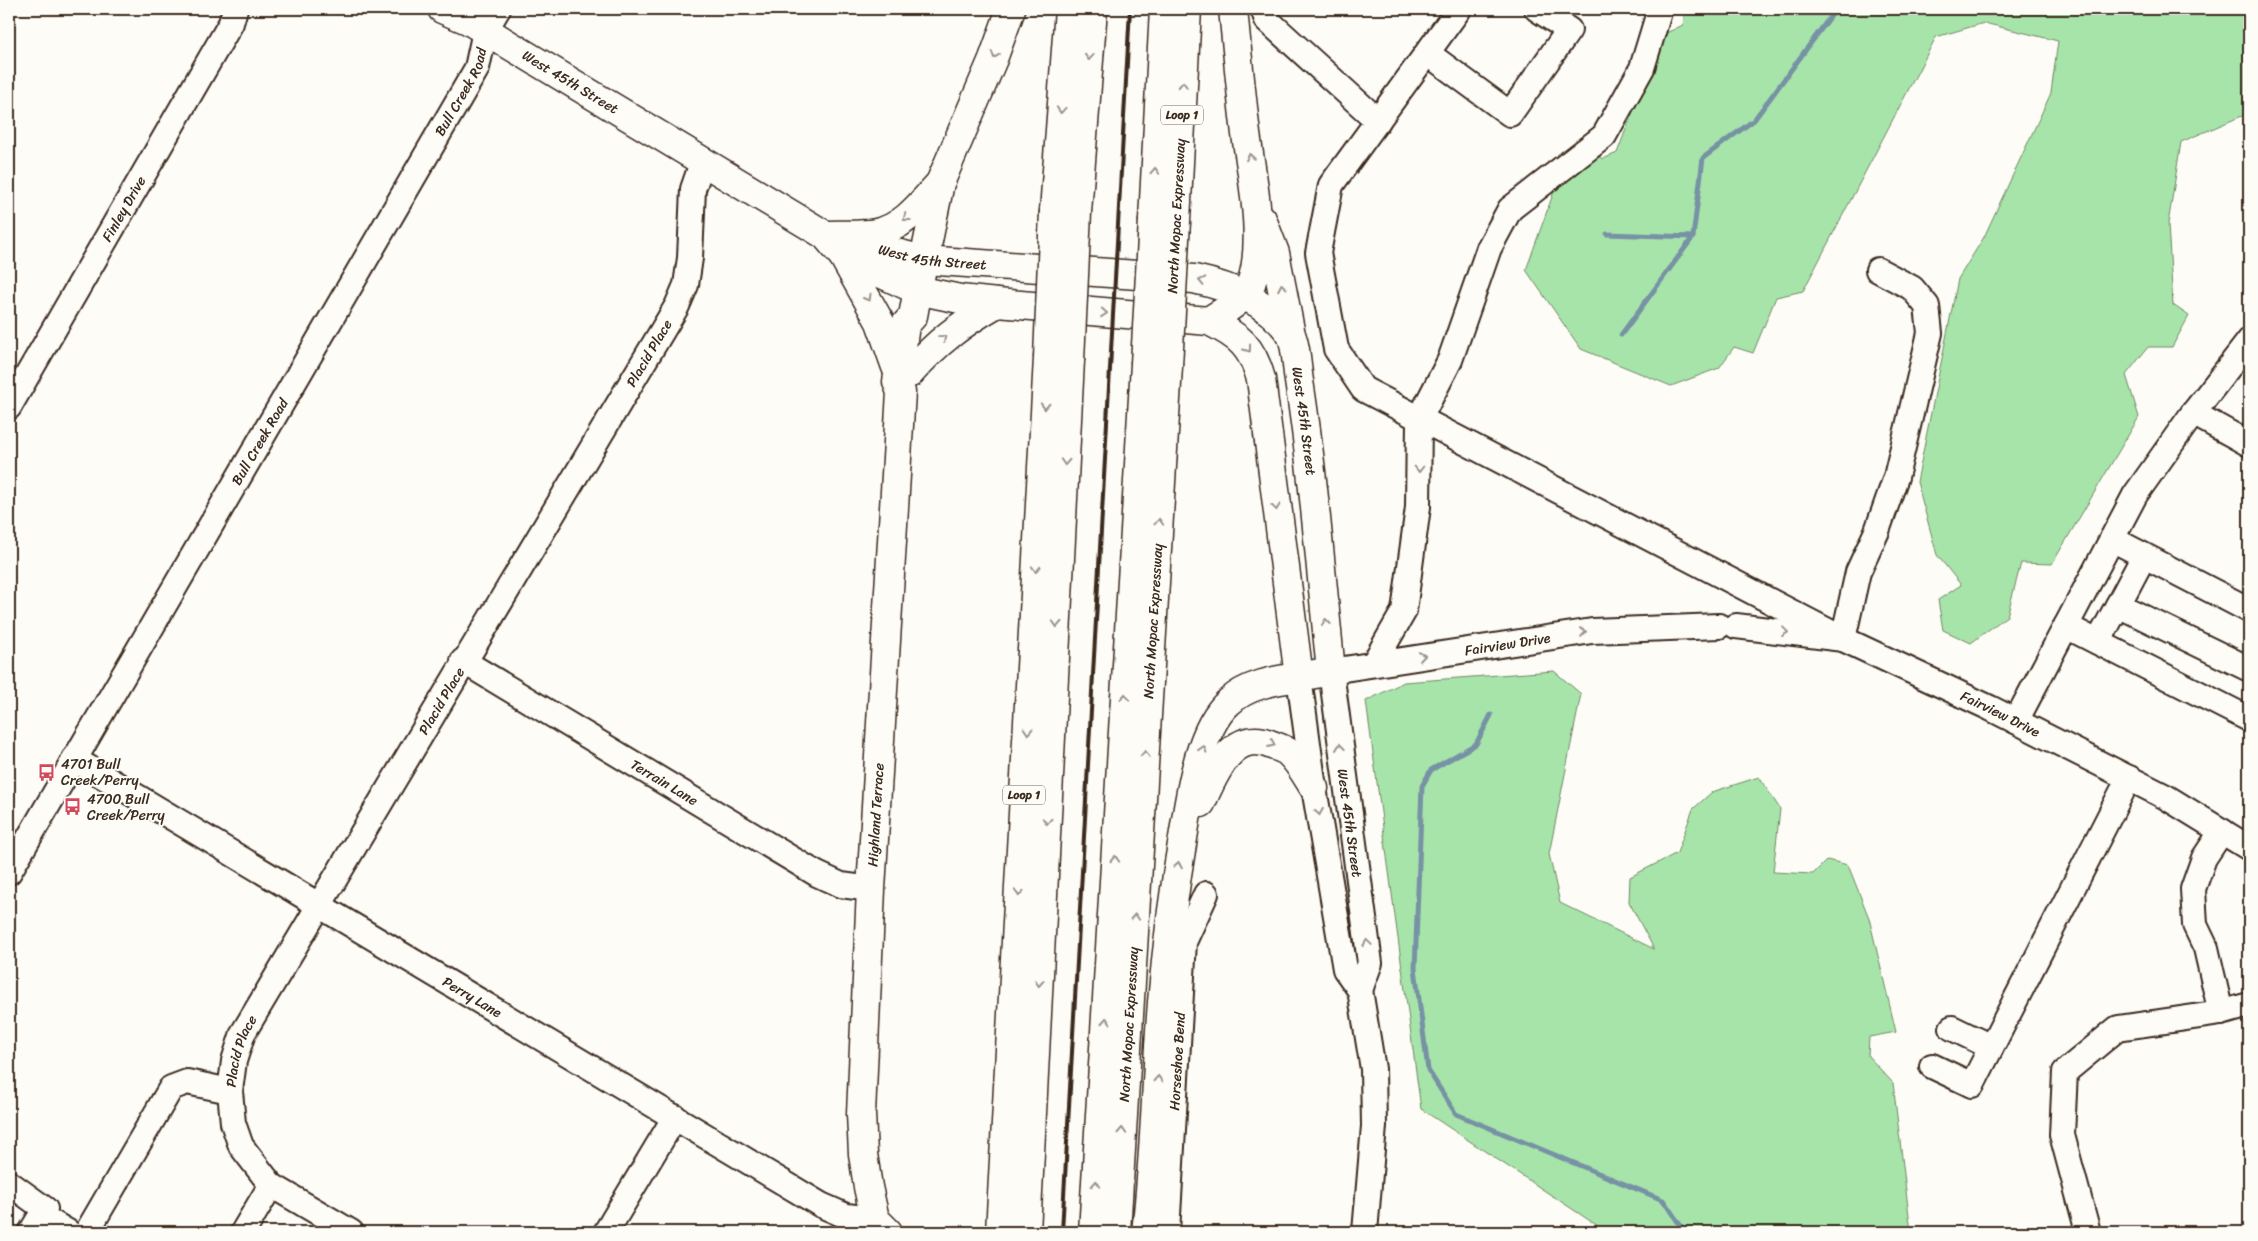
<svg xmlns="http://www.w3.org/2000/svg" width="2258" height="1241" font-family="Sriracha,sans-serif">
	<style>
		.green { fill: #a7e4aa; stroke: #718764 }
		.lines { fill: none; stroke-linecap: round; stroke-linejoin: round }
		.stream { stroke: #7692a4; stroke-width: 5 }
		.minor-casing { stroke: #3b2a1e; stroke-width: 28 }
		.major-casing { stroke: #3b2a1e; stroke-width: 31 }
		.highway-casing { stroke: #3b2a1e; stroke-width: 31 }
		.minor { stroke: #fdfcf7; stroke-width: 24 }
		.major { stroke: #fdfcf7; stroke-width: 28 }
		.highway { stroke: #fdfcf7; stroke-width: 28 }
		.rail { stroke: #3b2a1e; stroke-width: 4 }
		.highway-bridge-casing { stroke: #3b2a1e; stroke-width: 31; stroke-linecap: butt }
		.highway-bridge { stroke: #fdfcf7; stroke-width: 28 }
		.oneway { stroke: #9c938a }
		.labels { text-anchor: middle; stroke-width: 4; stroke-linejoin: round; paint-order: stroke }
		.shield { fill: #fdfcf7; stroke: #75695f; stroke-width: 1 }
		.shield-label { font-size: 12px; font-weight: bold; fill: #3b2a1e }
		.street-label { font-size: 14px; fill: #3b2a1e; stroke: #fdfcf7 }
		.poi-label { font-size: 14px; fill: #3b2a1e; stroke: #fdfcf7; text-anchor: start }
	</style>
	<rect width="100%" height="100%" fill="#fdfcf7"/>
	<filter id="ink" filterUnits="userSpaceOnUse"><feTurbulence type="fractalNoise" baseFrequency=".02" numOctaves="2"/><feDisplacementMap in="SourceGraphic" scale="10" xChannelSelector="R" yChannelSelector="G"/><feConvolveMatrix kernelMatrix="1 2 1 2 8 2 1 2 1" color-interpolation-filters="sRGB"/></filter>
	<g filter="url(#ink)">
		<g class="green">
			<polygon points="1685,9 2249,9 2249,113 2181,142 2168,224 2173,305 2189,316 2172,347 2148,347 2126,375 2139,417 2052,564 2021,563 2007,616 1971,643 1943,630 1938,600 1961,585 1937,555 1917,482 1958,279 1984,237 2051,93 2058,41 1984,23 1936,37 1803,291 1776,297 1753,353 1734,347 1719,368 1671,386 1581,349 1526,270 1557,183 1594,154 1603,159 1617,153 1662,35 1683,25"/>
			<polygon points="1554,671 1581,694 1549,854 1560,903 1654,949 1629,902 1630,877 1677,853 1693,809 1712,792 1759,777 1780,809 1773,872 1813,874 1827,860 1848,865 1869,918 1896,1032 1869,1037 1868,1056 1893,1083 1911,1232 1607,1232 1421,1109 1366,701 1404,682"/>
		</g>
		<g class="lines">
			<g class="stream">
				<polyline points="1607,234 1693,237"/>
				<polyline points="1621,335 1693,237 1703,158 1754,120 1836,9"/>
				<polyline points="1491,715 1476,744 1431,770 1422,786 1415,968 1428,1070 1456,1114 1663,1200 1685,1232"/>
			</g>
			<defs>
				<g id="minor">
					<polyline points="1263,9 1267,20 1378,121"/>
					<polyline points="1459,9 1331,185 1318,253 1336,349 1363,389 1843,639"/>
					<polyline points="1427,53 1510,114 1569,30 1537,9"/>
					<path id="s1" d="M9 407 231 23 235 9"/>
					<polyline points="2193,413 2249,444"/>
					<polyline points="2112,539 2249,610"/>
					<polyline points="2144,556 2118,605 2249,669"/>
					<path id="s2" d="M1736 626 1843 639 1990 708 2166 797 2249 848"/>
					<polyline points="2066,626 2249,719"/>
					<polyline points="1843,639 1858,572 1877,531 1896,477 1930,333 1927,306 1912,288 1878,270"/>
					<polyline points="2098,642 2118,605"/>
					<path id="s3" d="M463 661 817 874 841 885 871 889"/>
					<polyline points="1374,663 1404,611 1418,507 1419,420 1450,360 1489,248 1510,209 1604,136 1642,68 1660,9"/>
					<polyline points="1299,677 1314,788 1345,969 1360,990 1373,1069 1374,1126 1365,1232"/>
					<polyline points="2016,721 2135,495 2191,416 2249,341"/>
					<path id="s4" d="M74 759 821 1205 846 1216 875 1219"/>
					<polyline points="2222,831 2204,858 2193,889 2195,925 2206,948 2221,1013 2249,1005"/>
					<path id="s5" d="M9 872 477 68 485 31 498 9"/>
					<path id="s6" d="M1360 990 1370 963 1331 671 1592 631 1719 626"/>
					<polyline points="1952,1028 1991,1047"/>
					<polyline points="1932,1066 1972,1085 2129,778"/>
					<polyline points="9,1183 45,1209 31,1232"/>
					<polyline points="41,1216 68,1232"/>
					<polyline points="87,1232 171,1088 187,1082 230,1091"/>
					<polyline points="243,1232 271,1185"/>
					<path id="s7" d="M351 1232 271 1185 241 1146 233 1123 230 1091 234 1061 243 1033 677 306 686 285 690 258 693 189 702 163"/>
					<polyline points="606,1232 675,1117"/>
					<path id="s8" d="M1167 1232 1184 942 1206 894"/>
					<polyline points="2088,1232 2062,1135 2065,1072 2118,1028 2221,1013"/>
				</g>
				<g id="major">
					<path id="s9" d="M442 9 468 20 825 235 924 260 1194 279C1231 287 1267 301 1290 333 1296 342 1297 370 1299 381 1314 477 1321 575 1331 671L1299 677 1261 379C1252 346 1239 336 1209 321L997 303 960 299 917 290 843 256 825 235"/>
					<polyline points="843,256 880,322 896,367"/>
					<path d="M910 373C937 342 961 324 997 303"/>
					<path id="s10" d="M888 1232 875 1219 868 1187 863 1154 861 1114 871 889 901 392 897 382 905 325 913 316 921 273"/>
				</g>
				<g id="highway">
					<polyline points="1054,211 1069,9"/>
					<polyline points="1077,212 1093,9"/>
					<polyline points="1262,219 1275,253 1291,335"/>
					<polyline points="1153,220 1164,9"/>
					<polyline points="1176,221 1187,9"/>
					<path d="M825 235C841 234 860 236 876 233 903 228 921 204 939 184"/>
					<polyline points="924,260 940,183 993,59 1011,9"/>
					<path d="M1209 321C1222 312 1245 300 1251 284 1266 242 1252 177 1246 134 1241 92 1237 50 1233 9"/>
					<path d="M1201 803C1214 775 1232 727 1272 745 1277 747 1285 749 1289 753 1299 762 1307 777 1314 788"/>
					<polyline points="1000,1232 1048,358"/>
					<polyline points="1026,1232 1070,360"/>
					<polyline points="1093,1232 1145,364"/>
					<path id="s11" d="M1116 1232 1168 366"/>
					<path d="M1146 1232C1155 1156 1156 1078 1162 1002 1167 945 1174 889 1184 832 1190 795 1199 728 1229 702 1247 685 1275 680 1299 677"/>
				</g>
			</defs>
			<use href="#minor" class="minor-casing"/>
			<use href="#major" class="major-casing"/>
			<use href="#highway" class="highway-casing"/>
			<use href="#minor" class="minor"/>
			<use href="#major" class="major"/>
			<use href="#highway" class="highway"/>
			<polyline class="rail" points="1062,1232 1130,9"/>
			<defs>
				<g id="highway-bridge">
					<polyline points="1048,358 1054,211"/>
					<polyline points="1070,360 1077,212"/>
					<polyline points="1145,364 1153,220"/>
					<polyline points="1168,366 1176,221"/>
				</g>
			</defs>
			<use href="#highway-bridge" class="highway-bridge-casing"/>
			<use href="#highway-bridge" class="highway-bridge"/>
		</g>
		<defs><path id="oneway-chevron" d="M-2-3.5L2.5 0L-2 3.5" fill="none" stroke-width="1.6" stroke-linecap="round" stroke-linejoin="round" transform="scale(1.25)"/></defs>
		<g class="oneway">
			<use href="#oneway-chevron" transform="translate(995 55) rotate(110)"/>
			<use href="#oneway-chevron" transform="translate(1089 57) rotate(94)"/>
			<use href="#oneway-chevron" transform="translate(1183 85) rotate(-87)"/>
			<use href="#oneway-chevron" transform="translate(1061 110) rotate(94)"/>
			<use href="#oneway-chevron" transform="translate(1250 157) rotate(-99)"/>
			<use href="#oneway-chevron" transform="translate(1155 171) rotate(-87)"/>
			<use href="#oneway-chevron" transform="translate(906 218) rotate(142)"/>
			<use href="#oneway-chevron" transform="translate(1202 281) rotate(-167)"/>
			<use href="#oneway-chevron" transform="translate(1282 287) rotate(-101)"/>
			<use href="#oneway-chevron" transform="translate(868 298) rotate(60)"/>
			<use href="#oneway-chevron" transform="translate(1104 313) rotate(5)"/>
			<use href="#oneway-chevron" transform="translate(943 338) rotate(-41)"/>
			<use href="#oneway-chevron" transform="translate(1248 349) rotate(54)"/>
			<use href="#oneway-chevron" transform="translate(1045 406) rotate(93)"/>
			<use href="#oneway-chevron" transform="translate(1065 462) rotate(93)"/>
			<use href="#oneway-chevron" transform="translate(1419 469) rotate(90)"/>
			<use href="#oneway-chevron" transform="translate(1276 507) rotate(83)"/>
			<use href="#oneway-chevron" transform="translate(1159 522) rotate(-87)"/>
			<use href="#oneway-chevron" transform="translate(1036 569) rotate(93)"/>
			<use href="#oneway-chevron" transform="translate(1326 622) rotate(-96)"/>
			<use href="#oneway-chevron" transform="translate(1057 624) rotate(93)"/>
			<use href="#oneway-chevron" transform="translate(1583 632) rotate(-8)"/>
			<use href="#oneway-chevron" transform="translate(1785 632) rotate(7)"/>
			<use href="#oneway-chevron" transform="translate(1422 656) rotate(-8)"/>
			<use href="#oneway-chevron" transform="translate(1125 697) rotate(-87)"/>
			<use href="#oneway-chevron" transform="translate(1028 731) rotate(93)"/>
			<use href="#oneway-chevron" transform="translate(1272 744) rotate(23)"/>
			<use href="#oneway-chevron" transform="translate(1340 747) rotate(-97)"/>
			<use href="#oneway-chevron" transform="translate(1203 749) rotate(-73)"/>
			<use href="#oneway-chevron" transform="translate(1145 754) rotate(-87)"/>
			<use href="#oneway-chevron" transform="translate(1319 812) rotate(81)"/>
			<use href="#oneway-chevron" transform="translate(1047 821) rotate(93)"/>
			<use href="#oneway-chevron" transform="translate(1115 859) rotate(-87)"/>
			<use href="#oneway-chevron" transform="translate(1178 865) rotate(-80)"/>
			<use href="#oneway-chevron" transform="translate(1019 893) rotate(93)"/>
			<use href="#oneway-chevron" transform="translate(1135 917) rotate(-87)"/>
			<use href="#oneway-chevron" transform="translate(1367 943) rotate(-98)"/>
			<use href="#oneway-chevron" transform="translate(1039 983) rotate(93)"/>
			<use href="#oneway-chevron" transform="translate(1106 1021) rotate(-87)"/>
			<use href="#oneway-chevron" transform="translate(1158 1079) rotate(-87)"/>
			<use href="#oneway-chevron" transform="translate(1122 1131) rotate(-87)"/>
			<use href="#oneway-chevron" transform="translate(1096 1184) rotate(-87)"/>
		</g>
	</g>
	<defs>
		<symbol id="bus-bare" viewBox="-9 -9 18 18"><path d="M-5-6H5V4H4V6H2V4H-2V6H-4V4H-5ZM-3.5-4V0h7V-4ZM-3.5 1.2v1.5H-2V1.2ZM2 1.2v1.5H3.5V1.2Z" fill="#d1495b" stroke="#fdfcf7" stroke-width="2.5" paint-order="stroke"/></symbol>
	</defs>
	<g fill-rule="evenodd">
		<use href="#bus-bare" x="34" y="760" width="25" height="25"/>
		<use href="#bus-bare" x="60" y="794" width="25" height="25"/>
	</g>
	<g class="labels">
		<g class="shield">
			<rect x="1161" y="105.5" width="42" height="19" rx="4"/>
			<rect x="1003" y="785.5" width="42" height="19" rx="4"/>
		</g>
		<g class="shield-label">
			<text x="1182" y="119">Loop 1</text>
			<text x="1024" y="799">Loop 1</text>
		</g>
		<g class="street-label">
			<text dy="5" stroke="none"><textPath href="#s9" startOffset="148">West 45th Street</textPath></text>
			<text dy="5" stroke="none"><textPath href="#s5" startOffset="902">Bull Creek Road</textPath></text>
			<text dy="5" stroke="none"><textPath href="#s1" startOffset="229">Finley Drive</textPath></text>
			<text transform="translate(1176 216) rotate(-87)" y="5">North Mopac Expressway</text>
			<text dy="5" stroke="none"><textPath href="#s9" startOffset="555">West 45th Street</textPath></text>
			<text dy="5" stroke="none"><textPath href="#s7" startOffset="1050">Placid Place</textPath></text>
			<text dy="5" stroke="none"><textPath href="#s9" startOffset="1020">West 45th Street</textPath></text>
			<text dy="5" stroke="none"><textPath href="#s5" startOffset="498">Bull Creek Road</textPath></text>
			<text dy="5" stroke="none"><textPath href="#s11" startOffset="612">North Mopac Expressway</textPath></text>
			<text dy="5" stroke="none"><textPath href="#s6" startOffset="502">Fairview Drive</textPath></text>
			<text dy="5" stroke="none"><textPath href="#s7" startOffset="645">Placid Place</textPath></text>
			<text dy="5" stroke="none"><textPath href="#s2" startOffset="282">Fairview Drive</textPath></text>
			<text dy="5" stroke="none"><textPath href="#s3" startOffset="235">Terrain Lane</textPath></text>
			<text dy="5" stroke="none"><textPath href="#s10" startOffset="424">Highland Terrace</textPath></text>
			<text transform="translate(1350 823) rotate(82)" y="5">West 45th Street</text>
			<text dy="5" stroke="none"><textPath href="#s4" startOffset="464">Perry Lane</textPath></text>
			<text dy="5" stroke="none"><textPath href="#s11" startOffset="208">North Mopac Expressway</textPath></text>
			<text dy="5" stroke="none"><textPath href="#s7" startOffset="240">Placid Place</textPath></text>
			<text dy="5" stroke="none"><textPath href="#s8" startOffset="171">Horseshoe Bend</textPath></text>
		</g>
		<g class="poi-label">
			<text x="61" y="769">4701 Bull<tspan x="61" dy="16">Creek/Perry</tspan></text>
			<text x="87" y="804">4700 Bull<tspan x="87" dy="16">Creek/Perry</tspan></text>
		</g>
	</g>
	<rect width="2258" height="1241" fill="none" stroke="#fdfcf7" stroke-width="30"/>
	<rect x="15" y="15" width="2228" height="1211" fill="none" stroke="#3b2a1e" stroke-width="2" filter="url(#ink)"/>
</svg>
